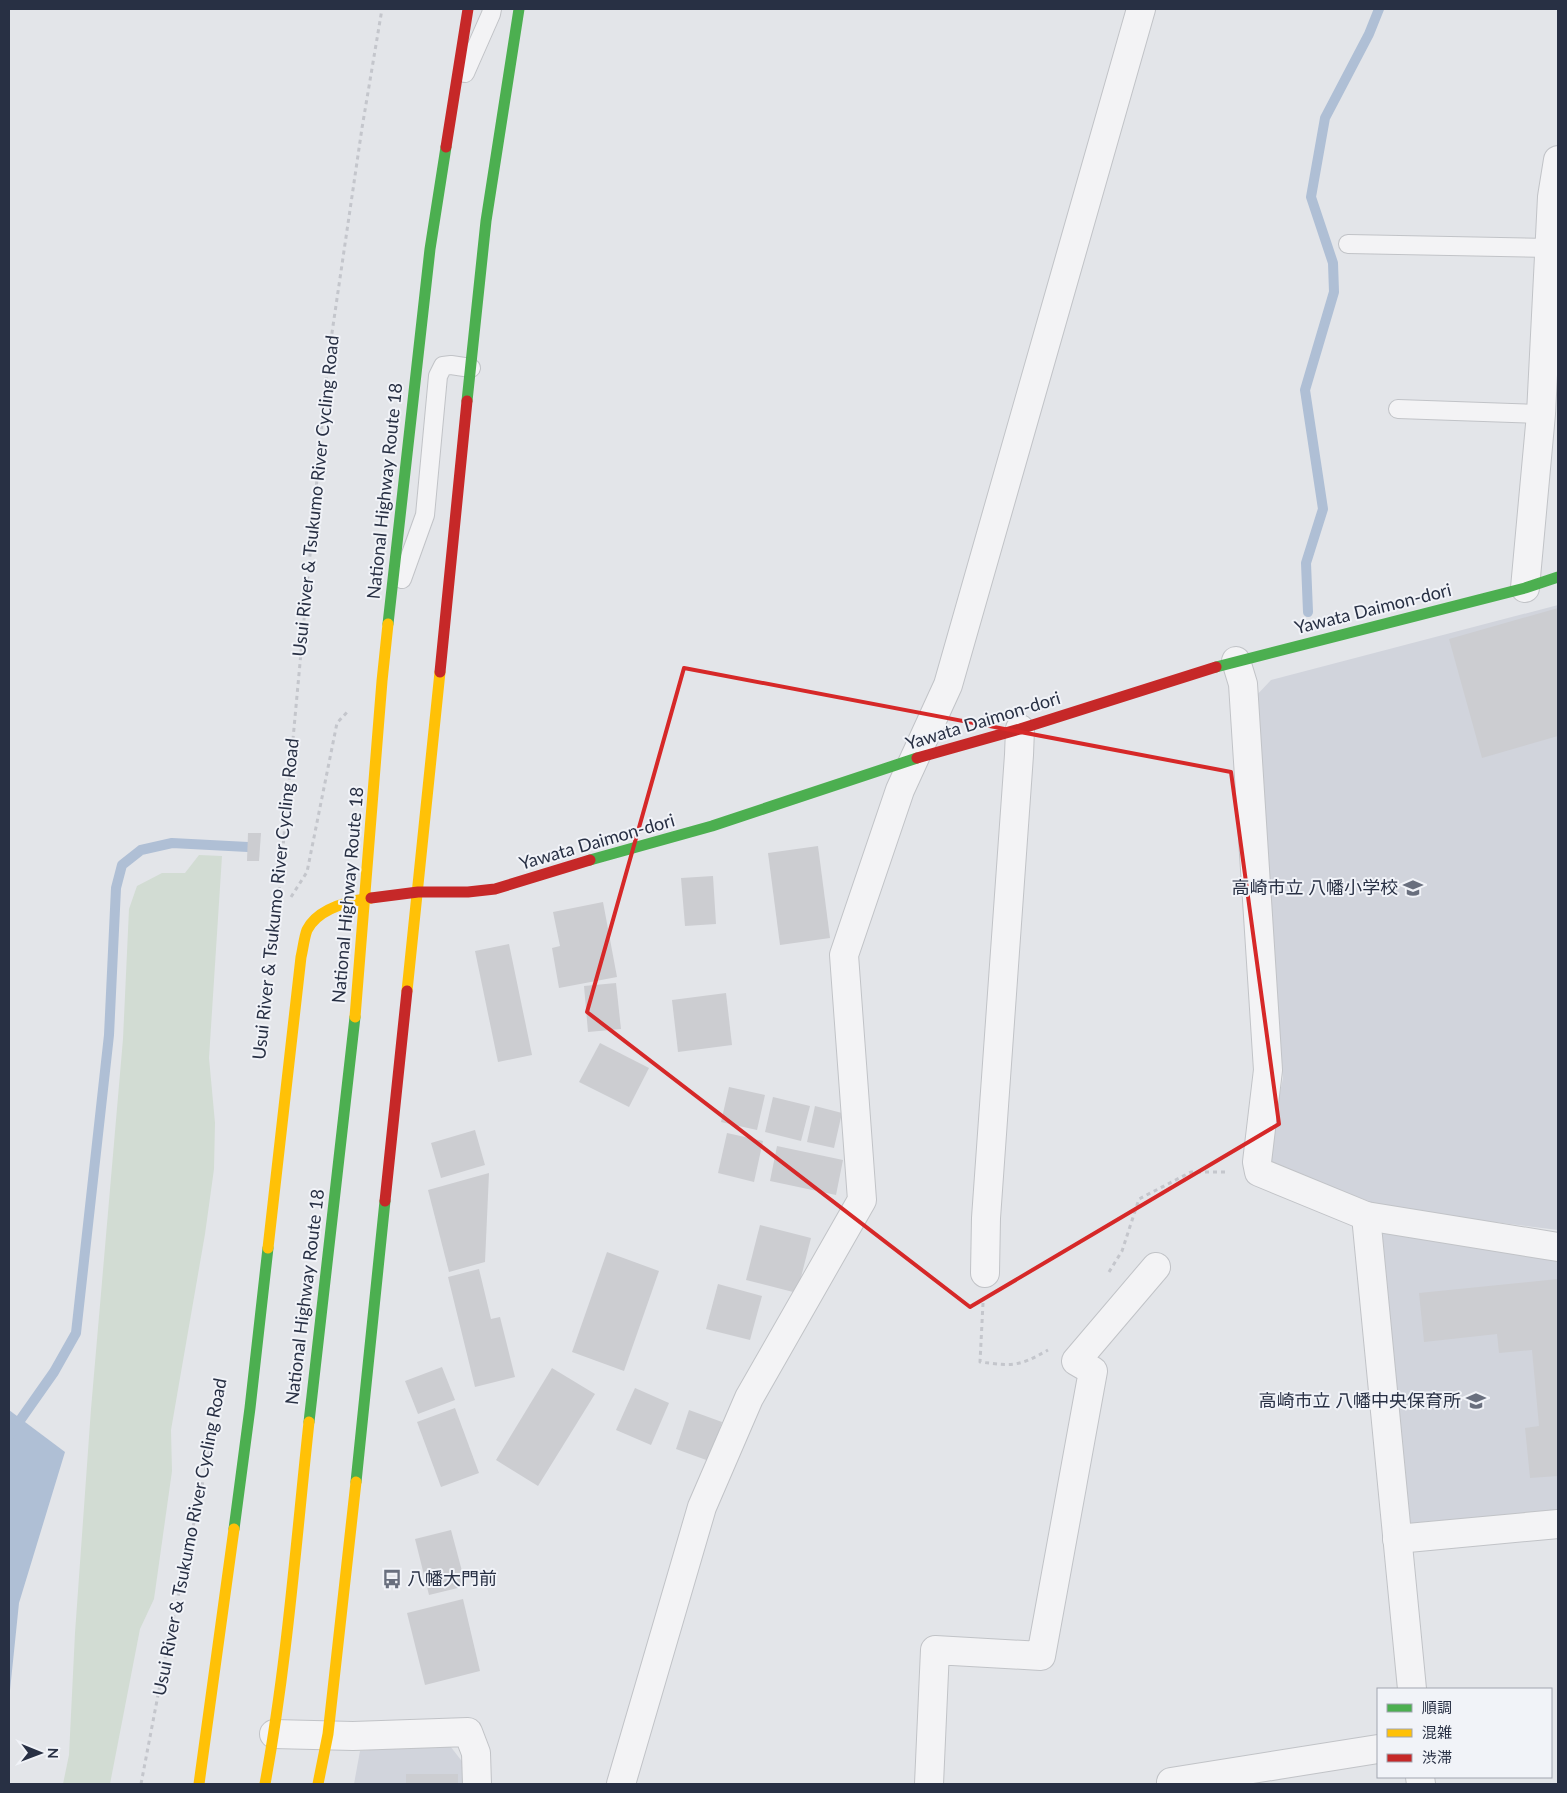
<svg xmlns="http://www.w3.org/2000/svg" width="1567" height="1793" font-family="Lato,'Noto Sans JP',sans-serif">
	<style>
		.built { fill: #d1d4dc }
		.green { fill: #d2dcd3 }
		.water { fill: #afbfd5 }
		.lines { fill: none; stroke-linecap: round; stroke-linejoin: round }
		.stream { stroke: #afbfd5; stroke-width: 10 }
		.building { fill: #cccdd1 }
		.lane-casing { stroke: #c1c3c7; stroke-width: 20 }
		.street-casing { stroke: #c1c3c7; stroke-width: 30 }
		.path { stroke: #c4c6cc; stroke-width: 3; stroke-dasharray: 4 4; stroke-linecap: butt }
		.lane { stroke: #f3f3f5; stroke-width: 18 }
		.street { stroke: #f3f3f5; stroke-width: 28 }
		.fast { stroke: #4caf50; stroke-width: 11 }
		.slow { stroke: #ffc107; stroke-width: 11 }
		.jam { stroke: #c62828; stroke-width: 11 }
		.marked { fill: none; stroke: #d62828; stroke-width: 4; stroke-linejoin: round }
		.labels { text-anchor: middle; stroke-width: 4; stroke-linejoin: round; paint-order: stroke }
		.street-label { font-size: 18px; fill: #283044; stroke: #f1f3f8 }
		.poi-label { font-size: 18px; fill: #283044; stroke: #f1f3f8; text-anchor: end }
	</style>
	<rect width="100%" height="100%" fill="#e3e5e9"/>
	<g class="built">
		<polygon points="1558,605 1558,1230 1390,1209 1266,1163 1283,1078 1254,698 1271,680"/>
		<polygon points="1379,1232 1558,1254 1558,1512 1416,1527 1406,1520"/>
		<polygon points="447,1742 464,1764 464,1784 354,1784 360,1751"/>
	</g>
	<polygon class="green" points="199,855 222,856 209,1058 215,1123 214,1169 205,1234 171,1430 172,1471 154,1599 140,1629 110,1784 63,1784 69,1755 75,1633 91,1409 123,1039 129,909 137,886 162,873 185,873"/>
	<polygon class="water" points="9,1410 65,1452 19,1603 9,1700"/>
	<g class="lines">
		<g class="stream">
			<polyline points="1308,612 1306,563 1323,509 1305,390 1334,292 1333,263 1311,197 1325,118 1369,34 1379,9"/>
			<polyline points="9,1436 54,1372 76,1333 109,1035 116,888 122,865 141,850 172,843 248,847"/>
		</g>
	</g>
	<g class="building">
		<polygon points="1558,608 1558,736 1482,758 1449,639"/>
		<polygon points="248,833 261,833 259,861 247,861"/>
		<polygon points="818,846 830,938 780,945 768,853"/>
		<polygon points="713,876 716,924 685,926 681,878"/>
		<polygon points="603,902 617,977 559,988 552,948 560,946 553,912"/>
		<polygon points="509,944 532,1055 498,1062 475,951"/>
		<polygon points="616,983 621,1029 588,1032 584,986"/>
		<polygon points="726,993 732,1045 678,1052 672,1000"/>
		<polygon points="600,1043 649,1068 629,1107 579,1082"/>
		<polygon points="729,1087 765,1095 757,1130 721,1122"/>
		<polygon points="773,1097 810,1106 801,1141 765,1132"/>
		<polygon points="815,1106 842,1113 834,1148 807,1142"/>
		<polygon points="475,1130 485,1165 441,1178 431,1143"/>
		<polygon points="727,1133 763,1141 754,1182 718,1173"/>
		<polygon points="777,1146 843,1160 836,1195 770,1181"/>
		<polygon points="489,1173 485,1262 449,1272 428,1190"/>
		<polygon points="760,1225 811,1238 797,1293 746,1280"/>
		<polygon points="607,1252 659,1271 624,1371 572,1352"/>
		<polygon points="479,1269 491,1319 500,1317 515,1377 475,1387 448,1277"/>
		<polygon points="1558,1279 1558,1476 1530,1478 1525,1428 1539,1426 1532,1350 1499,1353 1497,1334 1424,1342 1419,1293"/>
		<polygon points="718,1284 762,1296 750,1340 706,1329"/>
		<polygon points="442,1367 455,1400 418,1414 405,1381"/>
		<polygon points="552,1368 595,1394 538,1486 496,1460"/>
		<polygon points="635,1388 669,1403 651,1445 616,1430"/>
		<polygon points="455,1408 479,1473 441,1487 417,1422"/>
		<polygon points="689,1410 722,1422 709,1461 676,1449"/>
		<polygon points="451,1530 466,1586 429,1595 415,1539"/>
		<polygon points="463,1599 480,1671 425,1685 407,1613"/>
		<rect x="406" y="1774" width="52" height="10"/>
	</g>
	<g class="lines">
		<defs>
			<g id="lane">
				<polyline points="465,73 491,14 492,9"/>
				<polyline points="1348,244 1549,248"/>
				<polyline points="1398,409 1541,414"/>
				<polyline points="402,579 425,515 438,376 443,366 451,365 471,368"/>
			</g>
			<g id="street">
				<polyline points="1525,588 1541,414 1552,197 1558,160"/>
				<polyline points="1236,661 1243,684 1268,1070 1257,1162 1259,1172 1366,1216 1558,1247"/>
				<polyline points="1366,1216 1412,1689"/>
				<polyline points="985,1273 986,1218 1019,755 1020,729"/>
				<polyline points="1397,1539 1558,1524"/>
				<polyline points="274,1734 353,1736 468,1732 476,1753 477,1784"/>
				<polyline points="1420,1777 1421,1784"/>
				<polyline points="621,1784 702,1507 749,1398 862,1200 844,955 900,790 948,685 1141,9"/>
				<polyline points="929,1784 935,1650 1041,1656 1093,1371 1076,1361 1156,1267"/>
				<polyline points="1171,1784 1171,1782 1378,1749"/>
			</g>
		</defs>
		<use href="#lane" class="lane-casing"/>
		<use href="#street" class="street-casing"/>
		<g class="path">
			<polyline points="291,897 307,872 337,723 349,710"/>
			<polyline points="276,923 328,360 362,128 382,9"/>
			<polyline points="1109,1272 1122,1251 1139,1199 1191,1172 1228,1172"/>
			<path d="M983 1303 980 1362C1013 1366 1018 1367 1048 1350"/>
			<polyline points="141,1784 167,1648 215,1425"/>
		</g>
		<use href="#lane" class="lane"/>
		<use href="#street" class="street"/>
		<g class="fast">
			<polyline points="467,401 486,221 519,9"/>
			<polyline points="388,624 430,249 446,147"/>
			<polyline points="1216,667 1525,588 1558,577"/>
			<polyline points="590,860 712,826 917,758"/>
			<polyline points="309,1422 355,1017"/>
			<polyline points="356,1482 385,1201"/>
			<polyline points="234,1529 250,1408 268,1248"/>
		</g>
		<g class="slow">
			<polyline points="407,991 440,672"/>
			<polyline points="355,1017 382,681 388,624"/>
			<path d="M268 1248 301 957C303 949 304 938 307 930 318 908 349 901 371 898"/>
			<polyline points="199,1784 234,1529"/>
			<path d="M265 1784C287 1664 296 1542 309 1422"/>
			<polyline points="318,1784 328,1734 356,1482"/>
		</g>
		<g class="jam">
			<polyline points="446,147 468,9"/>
			<polyline points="440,672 467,401"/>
			<polyline points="917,758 1020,729 1216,667"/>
			<polyline points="371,898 418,892 468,892 495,889 590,860"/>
			<polyline points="385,1201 407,991"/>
		</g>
	</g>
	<path class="marked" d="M684 668 1231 772 1279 1124 970 1307 587 1012Z"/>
	<defs>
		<symbol id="school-bare" viewBox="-9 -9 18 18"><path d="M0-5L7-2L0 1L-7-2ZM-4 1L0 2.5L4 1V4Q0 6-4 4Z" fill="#696f7e" stroke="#f1f3f8" stroke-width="2.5" paint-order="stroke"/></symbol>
		<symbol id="bus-bare" viewBox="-9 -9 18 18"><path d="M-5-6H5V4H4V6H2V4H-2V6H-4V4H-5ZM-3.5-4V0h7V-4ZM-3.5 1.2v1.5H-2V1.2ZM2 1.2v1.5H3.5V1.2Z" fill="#696f7e" stroke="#f1f3f8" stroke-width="2.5" paint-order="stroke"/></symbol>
	</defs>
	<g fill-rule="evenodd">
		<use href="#school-bare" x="1399" y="874" width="28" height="28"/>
		<use href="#school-bare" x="1462" y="1387" width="28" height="28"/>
		<use href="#bus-bare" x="378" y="1565" width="28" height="28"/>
	</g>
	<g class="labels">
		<g class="street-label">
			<text transform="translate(385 491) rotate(-84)" y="6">National Highway Route 18</text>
			<text transform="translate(316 496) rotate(-84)" y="6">Usui River &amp; Tsukumo River Cycling Road</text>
			<text transform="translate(1373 609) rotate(-14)" y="6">Yawata Daimon-dori</text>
			<text transform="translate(983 721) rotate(-17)" y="6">Yawata Daimon-dori</text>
			<text transform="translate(597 842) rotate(-16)" y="6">Yawata Daimon-dori</text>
			<text transform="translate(348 895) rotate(-85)" y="6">National Highway Route 18</text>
			<text transform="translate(276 899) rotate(-84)" y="6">Usui River &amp; Tsukumo River Cycling Road</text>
			<text transform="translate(305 1297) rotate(-83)" y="6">National Highway Route 18</text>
			<text transform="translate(190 1537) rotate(-79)" y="6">Usui River &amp; Tsukumo River Cycling Road</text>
		</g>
		<g class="poi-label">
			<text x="1398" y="894">高崎市立 八幡小学校</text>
			<text x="1461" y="1407">高崎市立 八幡中央保育所</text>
			<text x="407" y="1585" text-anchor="start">八幡大門前</text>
		</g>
	</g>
	<rect width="1567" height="1793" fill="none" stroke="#283044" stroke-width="20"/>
	<rect x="1377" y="1688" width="175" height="90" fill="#f1f3f8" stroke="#a1a5b0"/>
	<rect x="1387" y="1704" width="25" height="8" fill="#4caf50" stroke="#a1a5b0"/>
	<text x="1422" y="1713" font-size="15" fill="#283044">順調</text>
	<rect x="1387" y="1729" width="25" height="8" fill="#ffc107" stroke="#a1a5b0"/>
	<text x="1422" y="1738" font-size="15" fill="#283044">混雑</text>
	<rect x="1387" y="1754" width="25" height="8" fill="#c62828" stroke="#a1a5b0"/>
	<text x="1422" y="1763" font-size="15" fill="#283044">渋滞</text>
	<g transform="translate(40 1753) rotate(91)" stroke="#f1f3f8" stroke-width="4" paint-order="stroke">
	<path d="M0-4L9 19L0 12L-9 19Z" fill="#283044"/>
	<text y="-8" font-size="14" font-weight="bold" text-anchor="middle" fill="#283044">N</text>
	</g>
</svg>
